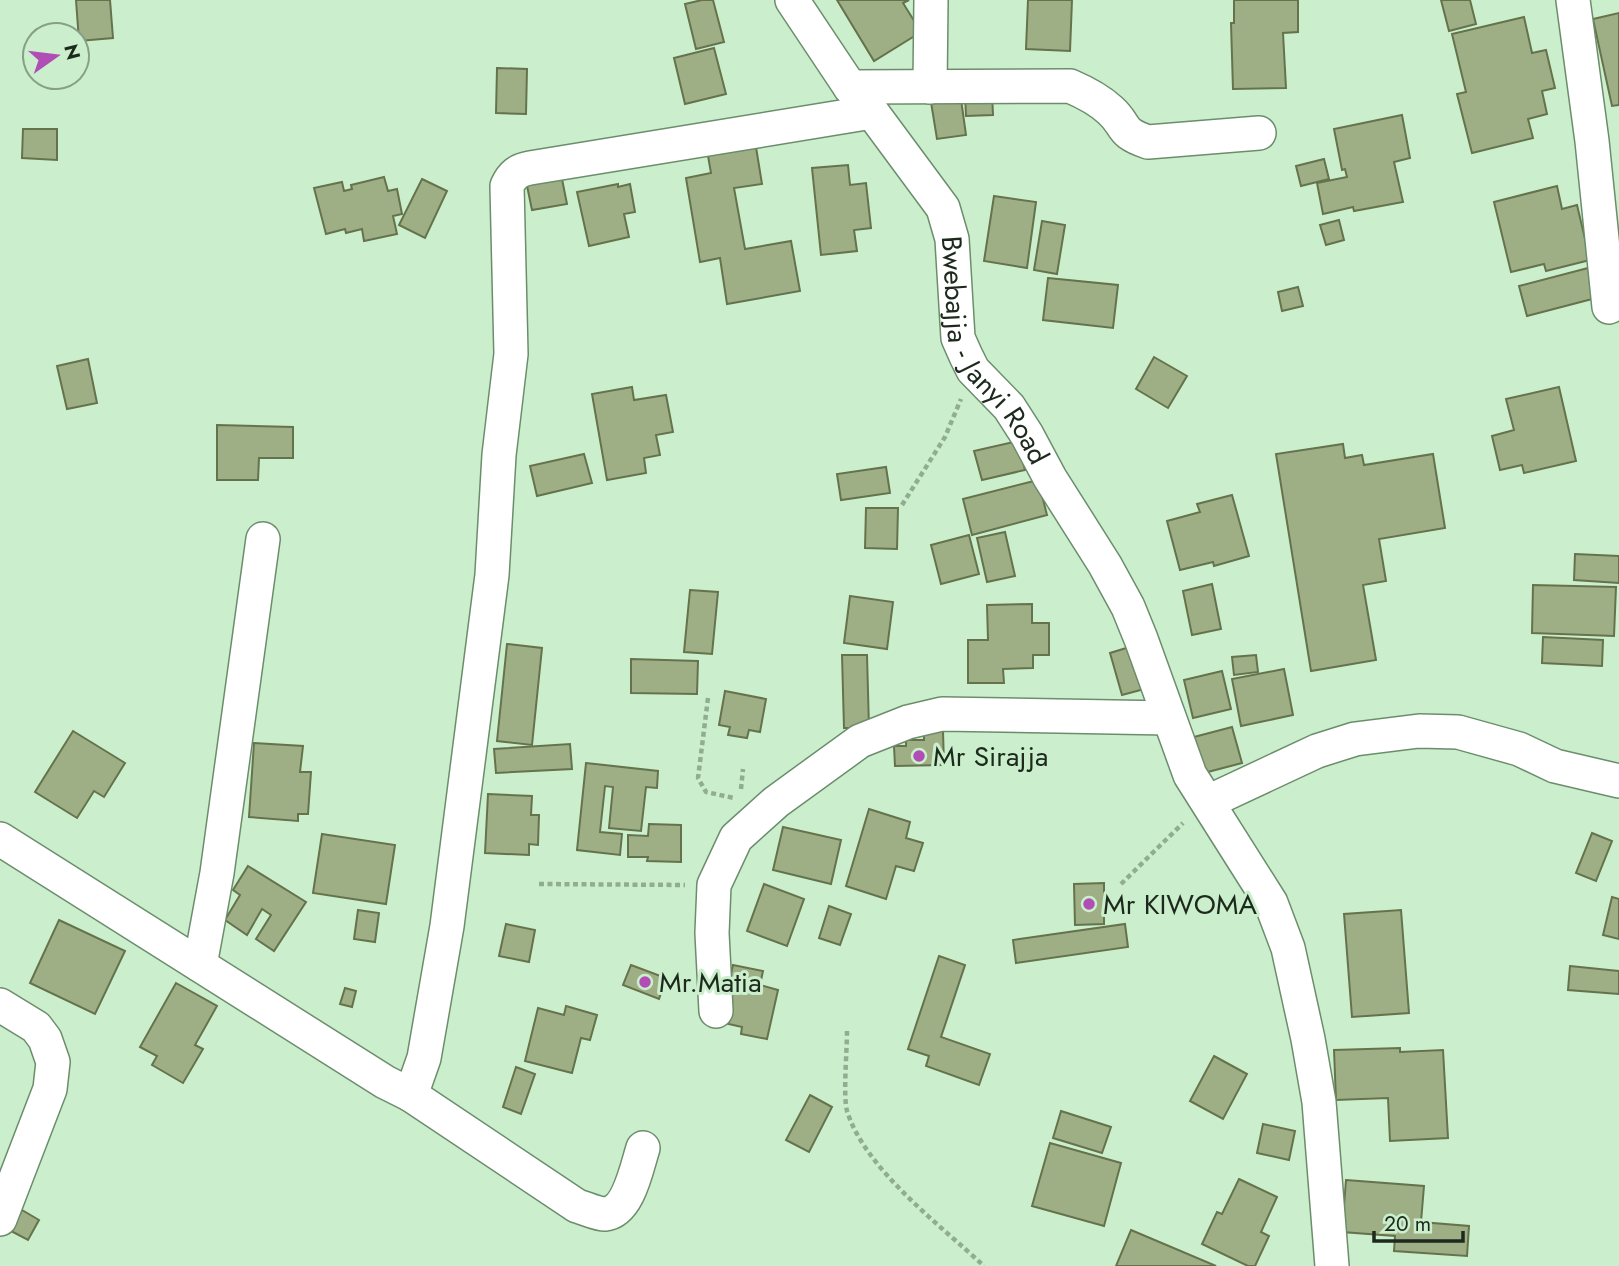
<svg xmlns="http://www.w3.org/2000/svg" width="1619" height="1266" font-family="Jost,sans-serif">
	<style>
		.building { fill: #9faf85; stroke: #65734c; stroke-width: 2 }
		.lines { fill: none; stroke-linecap: round; stroke-linejoin: round }
		.minor-casing { stroke: #6c8d6c; stroke-width: 36 }
		.path { stroke: #91ad91; stroke-width: 4.5; stroke-dasharray: 5 3.5; stroke-linecap: butt }
		.minor { stroke: #fff; stroke-width: 33 }
		.poi-dot { fill: #b04eb6; stroke: #cbefcc; stroke-width: 2.5 }
		.labels { text-anchor: middle; stroke-width: 6; stroke-linejoin: round; paint-order: stroke }
		.street-label { font-size: 28px; fill: #1c291c; stroke: #cbefcc }
		.poi-label { font-size: 28px; fill: #1c291c; stroke: #cbefcc; text-anchor: start }
	</style>
	<rect width="100%" height="100%" fill="#cbefcc"/>
	<g class="building">
		<polygon points="76,0 110,0 113,38 79,41"/>
		<polygon points="702,0 713,0 724,42 696,49 685,4"/>
		<polygon points="837,0 909,0 903,3 921,32 874,61"/>
		<polygon points="1028,0 1072,0 1070,51 1026,49"/>
		<polygon points="1234,0 1298,0 1298,32 1283,33 1286,88 1233,89 1231,23 1234,23"/>
		<polygon points="1441,0 1470,0 1476,24 1449,31"/>
		<polygon points="1619,13 1619,105 1612,106 1593,19"/>
		<polygon points="1524,17 1532,53 1546,50 1555,88 1542,91 1547,114 1528,119 1533,138 1472,153 1457,94 1466,92 1452,34"/>
		<polygon points="714,48 726,94 685,104 674,58"/>
		<polygon points="497,68 527,69 526,114 496,113"/>
		<polygon points="960,92 966,135 937,139 930,96"/>
		<polygon points="992,93 993,115 966,116 965,94"/>
		<polygon points="1402,115 1410,158 1394,162 1403,202 1354,211 1353,207 1323,214 1317,183 1347,177 1345,169 1342,170 1334,129"/>
		<polygon points="23,129 57,129 57,160 22,158"/>
		<polygon points="755,141 762,184 734,188 745,249 791,241 800,291 727,304 720,258 700,262 686,178 711,173 707,150"/>
		<polygon points="1324,159 1329,179 1301,186 1296,166"/>
		<polygon points="848,165 850,185 866,183 871,228 854,230 857,251 821,255 812,168"/>
		<polygon points="561,174 567,204 532,210 526,181"/>
		<polygon points="384,177 388,191 397,189 402,214 393,216 397,234 364,241 362,229 346,233 345,229 326,234 314,188 342,182 344,191 352,189 351,185"/>
		<polygon points="422,179 447,191 425,238 399,225"/>
		<polygon points="618,184 618,187 630,184 635,212 624,214 629,237 589,246 577,192"/>
		<polygon points="1557,186 1562,209 1577,205 1590,260 1546,271 1544,264 1511,272 1494,202"/>
		<polygon points="994,196 1036,202 1027,268 984,261"/>
		<polygon points="1339,220 1344,240 1326,245 1320,225"/>
		<polygon points="1042,221 1065,225 1057,274 1034,270"/>
		<polygon points="1588,268 1596,298 1527,316 1519,286"/>
		<polygon points="1048,278 1118,285 1113,328 1043,320"/>
		<polygon points="1298,287 1303,306 1282,311 1278,292"/>
		<polygon points="1154,357 1187,376 1168,408 1136,389"/>
		<polygon points="88,359 97,403 67,409 57,366"/>
		<polygon points="632,387 634,400 666,395 673,432 656,435 660,455 644,458 646,473 607,480 592,394"/>
		<polygon points="1559,387 1576,461 1524,473 1522,465 1500,470 1492,436 1514,430 1506,399"/>
		<polygon points="217,425 293,427 293,458 259,458 258,480 217,480"/>
		<polygon points="1018,441 1025,470 982,480 974,451"/>
		<polygon points="1343,444 1345,458 1362,455 1364,465 1433,454 1445,528 1379,539 1386,581 1363,585 1376,660 1311,671 1276,454"/>
		<polygon points="584,454 592,483 537,496 530,466"/>
		<polygon points="886,467 890,493 841,500 837,474"/>
		<polygon points="1038,480 1047,515 972,535 963,499"/>
		<polygon points="1232,495 1249,556 1214,566 1213,562 1180,570 1167,521 1200,512 1197,504"/>
		<polygon points="866,508 898,508 897,549 865,548"/>
		<polygon points="1005,532 1015,576 987,582 977,538"/>
		<polygon points="969,535 979,574 941,584 931,545"/>
		<polygon points="1575,554 1619,556 1619,583 1574,580"/>
		<polygon points="1212,584 1221,629 1192,635 1183,591"/>
		<polygon points="1533,585 1616,587 1614,636 1532,633"/>
		<polygon points="690,590 718,592 712,654 684,652"/>
		<polygon points="850,596 893,602 887,649 844,643"/>
		<polygon points="1032,604 1032,623 1049,623 1049,655 1033,655 1033,668 1003,669 1004,683 968,683 968,640 988,640 987,605"/>
		<polygon points="1543,637 1603,640 1602,666 1542,663"/>
		<polygon points="507,644 542,648 532,745 497,741"/>
		<polygon points="1136,645 1148,688 1122,695 1110,653"/>
		<polygon points="842,655 867,655 869,728 844,728"/>
		<polygon points="1256,655 1258,672 1234,675 1232,657"/>
		<polygon points="631,659 698,661 697,694 631,693"/>
		<polygon points="1284,669 1293,715 1241,726 1232,679"/>
		<polygon points="1222,671 1231,709 1193,718 1184,680"/>
		<polygon points="725,691 766,699 760,732 749,730 747,738 728,735 730,727 719,725"/>
		<polygon points="1232,727 1242,763 1204,773 1194,737"/>
		<polygon points="73,731 125,763 104,797 94,791 77,818 35,792"/>
		<polygon points="924,731 943,731 944,765 895,766 894,746 906,746 906,740 924,740"/>
		<polygon points="254,743 303,746 300,772 311,772 308,814 298,814 298,821 249,817"/>
		<polygon points="570,744 572,769 496,773 494,749"/>
		<polygon points="586,763 658,771 657,788 646,787 641,831 609,828 613,787 605,786 600,832 622,834 620,855 577,850"/>
		<polygon points="488,794 532,796 531,815 539,815 538,845 529,844 529,855 485,853"/>
		<polygon points="869,809 910,822 906,838 923,843 914,871 896,866 886,899 846,886"/>
		<polygon points="649,824 681,825 681,862 647,861 648,857 628,857 628,835 648,836"/>
		<polygon points="783,827 841,840 831,884 773,870"/>
		<polygon points="1592,833 1612,841 1596,881 1576,873"/>
		<polygon points="322,834 395,845 386,904 313,893"/>
		<polygon points="248,866 306,902 274,951 256,939 271,915 262,909 247,935 225,920 240,895 233,890"/>
		<polygon points="1104,883 1104,924 1075,925 1074,884"/>
		<polygon points="764,884 804,899 787,946 747,931"/>
		<polygon points="1612,897 1619,899 1619,939 1603,935"/>
		<polygon points="829,906 851,914 840,945 819,938"/>
		<polygon points="358,910 379,913 375,942 354,939"/>
		<polygon points="1401,910 1409,1013 1352,1017 1344,914"/>
		<polygon points="59,920 125,951 95,1014 30,983"/>
		<polygon points="506,924 535,930 529,962 499,956"/>
		<polygon points="1125,924 1128,947 1016,963 1013,940"/>
		<polygon points="939,956 965,965 941,1037 990,1054 979,1085 926,1066 929,1056 908,1049"/>
		<polygon points="631,965 666,978 659,999 623,985"/>
		<polygon points="733,965 763,971 760,985 778,990 767,1039 741,1034 742,1027 720,1022"/>
		<polygon points="1570,966 1619,971 1619,994 1568,990"/>
		<polygon points="176,983 217,1006 195,1045 203,1049 183,1083 152,1065 157,1056 140,1047"/>
		<polygon points="345,988 356,991 352,1007 340,1004"/>
		<polygon points="566,1006 597,1015 590,1040 581,1038 572,1073 525,1061 538,1008 564,1015"/>
		<polygon points="1400,1048 1400,1052 1443,1050 1448,1138 1390,1141 1388,1098 1336,1100 1334,1050"/>
		<polygon points="1214,1056 1247,1074 1223,1119 1190,1101"/>
		<polygon points="516,1067 535,1074 521,1114 503,1107"/>
		<polygon points="810,1095 832,1107 809,1152 786,1140"/>
		<polygon points="1061,1111 1111,1127 1102,1153 1053,1138"/>
		<polygon points="1263,1124 1295,1131 1289,1160 1257,1153"/>
		<polygon points="1050,1143 1121,1163 1104,1226 1032,1206"/>
		<polygon points="1239,1179 1277,1197 1261,1232 1269,1236 1255,1266 1248,1266 1202,1244 1217,1212 1222,1214"/>
		<polygon points="1346,1180 1424,1186 1421,1222 1469,1226 1467,1256 1394,1251 1395,1236 1342,1232"/>
		<polygon points="22,1210 39,1220 28,1240 11,1231"/>
		<polygon points="1131,1230 1216,1266 1116,1266"/>
	</g>
	<g class="lines">
		<defs>
			<g id="minor">
				<path id="s1" d="M792 0 850 87 872 112 943 208 952 239 958 338 966 356 973 370 1009 407 1027 435 1050 478 1105 565 1128 607 1141 639 1190 775 1271 903 1288 948 1308 1039 1319 1102 1332 1266"/>
				<polyline points="1573,0 1592,141 1609,307"/>
				<path d="M850 87 1070 86C1084 92 1098 99 1110 110 1128 126 1118 132 1148 142L1259 133"/>
				<polyline points="930,87 931,0"/>
				<polyline points="1208,802 1317,751 1355,739 1419,731 1458,732 1519,749 1555,766 1619,781"/>
				<path d="M0 839 385 1082 411 1095 424 1058 447 926 492 575 499 455 511 354 507 186C512 175 518 170 530 168L872 112"/>
				<polyline points="200,965 217,873 263,539"/>
				<polyline points="0,1005 36,1027 45,1039 53,1062 50,1089 0,1219"/>
				<polyline points="716,1011 712,933 714,885 736,838 776,802 860,741 908,722 942,714 1169,718"/>
				<path d="M411 1095 577 1206C585 1208 597 1214 605 1214 629 1212 637 1166 643 1148"/>
			</g>
		</defs>
		<use href="#minor" class="minor-casing"/>
		<g class="path">
			<polyline points="902,505 945,437 961,399"/>
			<polyline points="708,698 698,778 706,792 734,798"/>
			<polyline points="741,789 743,769"/>
			<polyline points="539,884 685,885"/>
			<polyline points="1121,884 1183,823"/>
			<path d="M847 1031C847 1050 843 1096 847 1111 865 1169 940 1225 984 1266"/>
		</g>
		<use href="#minor" class="minor"/>
	</g>
	<g class="poi-dot">
		<circle cx="919" cy="756" r="7"/>
		<circle cx="1089" cy="904" r="7"/>
		<circle cx="645" cy="982" r="7"/>
	</g>
	<g class="labels">
		<g class="street-label">
			<text dy="10" stroke="none"><textPath href="#s1" startOffset="413">Bwebajja - Janyi Road</textPath></text>
		</g>
		<g class="poi-label">
			<text x="933" y="766">Mr Sirajja</text>
			<text x="1103" y="914">Mr KIWOMA</text>
			<text x="659" y="992">Mr.Matia</text>
		</g>
	</g>
	<g transform="translate(56 56) rotate(76)"><circle r="33" fill="#cbefcc" stroke="#85a086" stroke-width="2"/>
	<path d="M0-5L12 26L0 18L-12 26Z" fill="#b04eb6"/>
	<text y="-10" font-size="19" font-weight="bold" text-anchor="middle" fill="#1c291c">N</text>
	</g>
	<path d="M1374 1231v10h89v-10" fill="none" stroke="#1c291c" stroke-width="3.5"/>
	<text x="1384" y="1231" font-size="21" fill="#1c291c" stroke="#cbefcc" stroke-width="5" paint-order="stroke">20 m</text>
</svg>
